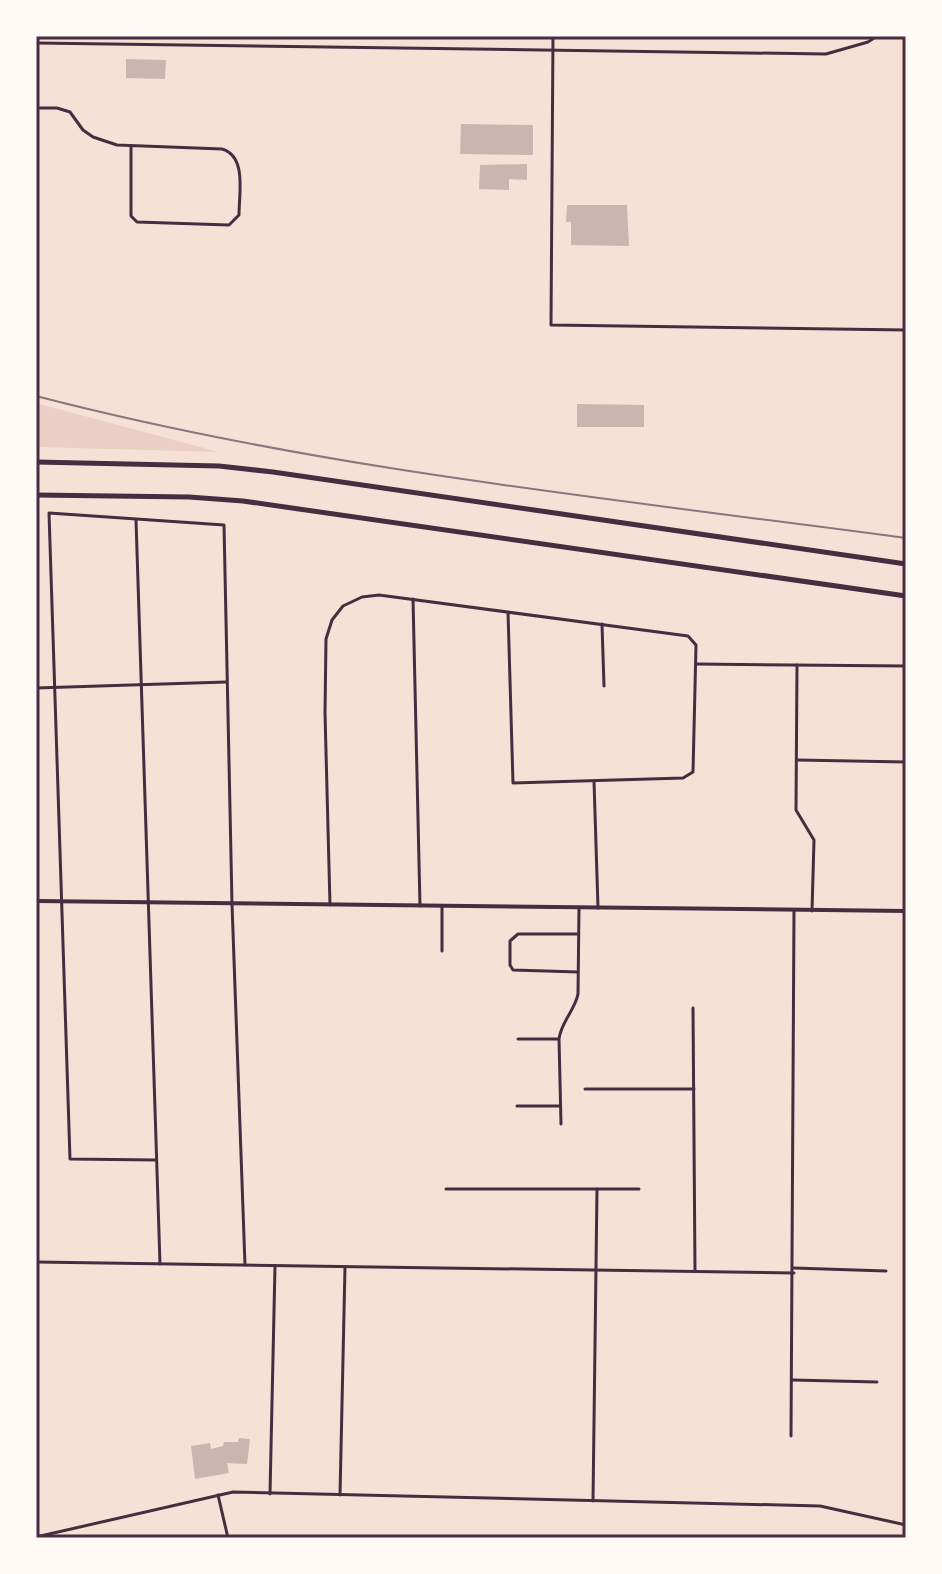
<svg xmlns="http://www.w3.org/2000/svg" width="942" height="1574" font-family="Manrope,sans-serif">
	<style>
		.green { fill: #ebcfc5 }
		.building { fill: #ccb4b1 }
		.lines { fill: none; stroke-linecap: round; stroke-linejoin: round }
		.minor { stroke: #4a2c40; stroke-width: 3 }
		.secondary { stroke: #4a2c40; stroke-width: 4 }
		.motorway { stroke: #4a2c40; stroke-width: 5 }
		.rail { stroke: #8f747c; stroke-width: 2 }
		.neatline { fill: none; stroke: #4a2c40; stroke-width: 3 }
	</style>
	<rect width="100%" height="100%" fill="#f7e1d7"/>
	<polygon class="green" points="36,403 219,452 36,447"/>
	<g class="building">
		<polygon points="126,59 166,60 165,79 126,78"/>
		<polygon points="461,124 533,125 533,155 460,154"/>
		<polygon points="527,164 527,180 509,179 509,190 479,189 480,165"/>
		<polygon points="567,205 627,205 629,246 571,245 571,222 566,222"/>
		<polygon points="577,404 644,405 644,427 577,427"/>
		<polygon points="239,1438 250,1439 247,1464 227,1463 229,1473 195,1479 191,1446 210,1443 211,1449 223,1446 224,1442 238,1442"/>
	</g>
	<g class="lines">
		<g class="minor">
			<polyline points="553,36 551,325 906,330"/>
			<polyline points="36,43 826,54 868,42 877,36"/>
			<path d="M36 108H57L70 112 83 130 93 137 117 145 222 149C247 156 239 194 239 215L229 225 137 222 131 216V146"/>
			<polyline points="136,520 160,1264"/>
			<polyline points="413,599 420,906"/>
			<polyline points="602,624 604,686"/>
			<polyline points="696,664 906,666"/>
			<polyline points="797,665 796,810 814,840 812,911"/>
			<polyline points="36,688 226,682"/>
			<polyline points="797,760 906,762"/>
			<polyline points="594,781 598,908"/>
			<polyline points="330,905 325,713 326,639 332,620 343,606 362,597 379,595 688,636 696,645 693,772 683,778 513,783 508,612"/>
			<polyline points="442,951 442,907"/>
			<polyline points="578,972 513,970 510,965 510,941 518,934 578,934"/>
			<polyline points="693,1008 695,1271"/>
			<polyline points="518,1039 558,1039"/>
			<polyline points="585,1089 694,1089"/>
			<polyline points="517,1106 560,1106"/>
			<path d="M561 1124 559 1039C561 1022 575 1010 578 994L579 908"/>
			<polyline points="156,1160 70,1159 49,513 224,525 232,904 245,1265"/>
			<polyline points="446,1189 639,1189"/>
			<polyline points="36,1262 794,1273"/>
			<polyline points="794,1268 886,1271"/>
			<polyline points="793,1380 877,1382"/>
			<polyline points="791,1436 794,911"/>
			<polyline points="270,1494 275,1266"/>
			<polyline points="218,1495 228,1538"/>
			<polyline points="340,1495 345,1267"/>
			<polyline points="593,1501 597,1189"/>
			<polyline points="36,1537 233,1492 820,1506 906,1525"/>
		</g>
		<polyline class="secondary" points="36,901 906,911"/>
		<g class="motorway">
			<polyline points="36,462 219,466 273,472 906,564"/>
			<polyline points="36,495 189,497 243,501 906,596"/>
		</g>
		<path class="rail" d="M36 396C321 470 615 499 906 538"/>
	</g>
	<rect width="942" height="1574" fill="none" stroke="#fffaf5" stroke-width="76"/>
	<rect x="38" y="38" width="866" height="1498" class="neatline"/>
</svg>
